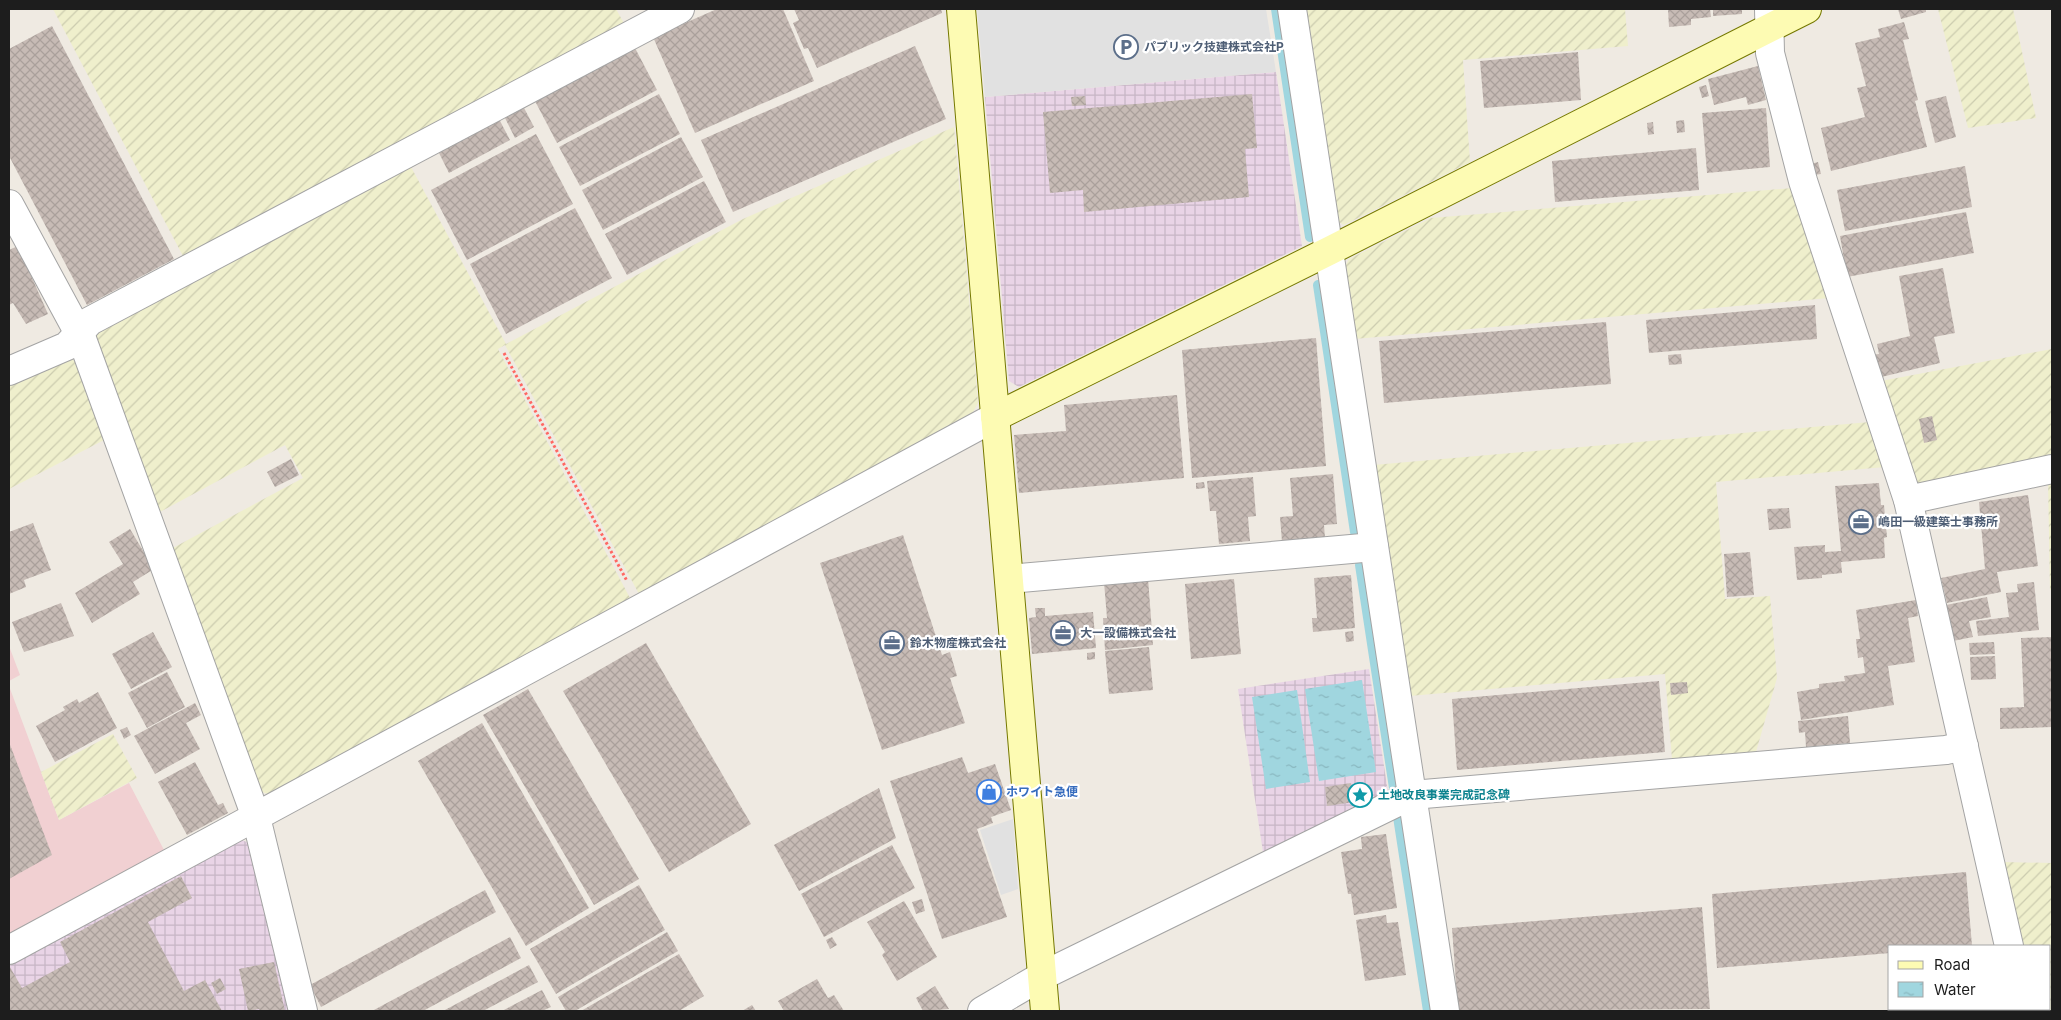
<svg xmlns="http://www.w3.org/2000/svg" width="2061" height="1020" font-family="Inter,'Noto Sans JP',sans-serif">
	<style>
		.commercial { fill: #f1d0d2 }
		.industrial { fill: url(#industrial-grid) }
		.farmland { fill: url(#farmland-furrows) }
		.parking { fill: #e1e1e1 }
		.water { fill: url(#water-ripples) }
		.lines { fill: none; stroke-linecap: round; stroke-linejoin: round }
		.stream { stroke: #a0d6df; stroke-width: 10 }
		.building { fill: url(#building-cross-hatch) }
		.street-casing { stroke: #a4a4a4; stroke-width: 30 }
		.secondary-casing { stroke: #757800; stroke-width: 30 }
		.path { stroke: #ff6763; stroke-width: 3; stroke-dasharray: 2.5 2.5; stroke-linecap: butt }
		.street { stroke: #fff; stroke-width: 28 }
		.secondary { stroke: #fdfbb3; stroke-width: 28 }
		.labels { text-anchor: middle; stroke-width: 4.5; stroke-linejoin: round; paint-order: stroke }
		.service-label { font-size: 12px; font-weight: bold; fill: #4e5e75; stroke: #fff; text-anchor: start }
		.shop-label { font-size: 12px; font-weight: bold; fill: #366cbe; stroke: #fff; text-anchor: start }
		.culture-label { font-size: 12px; font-weight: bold; fill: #0d838f; stroke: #fff; text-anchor: start }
	</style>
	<defs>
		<pattern id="industrial-grid" width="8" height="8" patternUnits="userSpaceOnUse" patternTransform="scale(1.25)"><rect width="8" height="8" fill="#e9d4e6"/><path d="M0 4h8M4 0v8" fill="none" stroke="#c7b6c5"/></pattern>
		<pattern id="farmland-furrows" width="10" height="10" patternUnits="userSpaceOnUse" patternTransform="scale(1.25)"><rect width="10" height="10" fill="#efefcc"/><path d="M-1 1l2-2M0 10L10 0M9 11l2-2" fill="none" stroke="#ccccaf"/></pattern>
		<pattern id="water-ripples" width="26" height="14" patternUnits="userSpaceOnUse" patternTransform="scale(1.25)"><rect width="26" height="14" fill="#a0d6df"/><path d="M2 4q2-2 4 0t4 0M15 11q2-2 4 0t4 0" fill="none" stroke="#89b7bf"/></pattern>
		<pattern id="building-cross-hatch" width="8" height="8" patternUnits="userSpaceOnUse" patternTransform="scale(1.25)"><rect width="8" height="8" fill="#c7bbb5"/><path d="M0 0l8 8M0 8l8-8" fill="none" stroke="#aaa09b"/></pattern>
	</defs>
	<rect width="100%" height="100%" fill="#efeae2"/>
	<g class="commercial">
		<polygon points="9,646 20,675 9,681"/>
		<polygon points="9,686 59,820 129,783 164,850 9,935"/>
	</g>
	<g class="industrial">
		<polygon points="1276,72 1302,246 1019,387 1009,381 985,97"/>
		<polygon points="1369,669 1388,792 1263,852 1238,689"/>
		<polygon points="242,840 251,844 291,1011 9,1011 9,966"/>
	</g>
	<g class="farmland">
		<polygon points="53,9 616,9 625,25 184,258"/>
		<polygon points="1304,9 1625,9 1628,46 1463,60 1470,162 1344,225 1337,221"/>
		<polygon points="1938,9 2013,9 2036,118 1968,128"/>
		<polygon points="954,127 978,403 972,414 639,594 505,345 498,349 630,598 268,794 259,791 171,549 303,478 285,445 158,513 95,340 99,330 410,165 506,344 743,219"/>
		<polygon points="1793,188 1829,298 1354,339 1343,270 1349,259 1431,218"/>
		<polygon points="2052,349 2052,459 1923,487 1914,482 1881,381"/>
		<polygon points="68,358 77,362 106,439 9,489 9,384"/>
		<polygon points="1870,422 1885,467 1716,482 1725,599 1770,596 1777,678 1756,752 1672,759 1665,674 1409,696 1373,465"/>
		<polygon points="2052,478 2052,590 2050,590 2048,479"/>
		<polygon points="113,734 137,778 59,820 41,772"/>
		<polygon points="2002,862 2052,863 2052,1011 2034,1011 2033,1009 2050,1009 2050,946 2021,946"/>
	</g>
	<g class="parking">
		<polygon points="977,9 1266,9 1276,72 985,97"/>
		<polygon points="1013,819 1018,889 1001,895 980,830"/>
	</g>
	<g class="water">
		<polygon points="1362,680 1376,772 1319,781 1305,689"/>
		<polygon points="1297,690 1310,782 1266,789 1252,697"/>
	</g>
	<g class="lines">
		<g class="stream">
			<polyline points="1276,9 1310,237"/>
			<polyline points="1318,285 1355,532"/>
			<polyline points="1360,565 1394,788"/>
			<polyline points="1398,817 1428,1011"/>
		</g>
	</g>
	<g class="building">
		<polygon points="717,9 783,9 814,81 695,133 653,37"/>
		<polygon points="794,9 941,9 942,13 817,68 808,48 804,49 793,23 799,20"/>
		<polygon points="1668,9 1710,9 1711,17 1691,19 1691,25 1669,27"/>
		<polygon points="1713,9 1742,9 1742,14 1713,16"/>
		<polygon points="1898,9 1926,9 1926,12 1901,19"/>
		<polygon points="1904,22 1909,39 1903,40 1918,100 1915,101 1927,147 1831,171 1821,128 1865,117 1857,88 1866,86 1855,43 1880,37 1878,29"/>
		<polygon points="52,26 174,259 87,305 9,156 9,49"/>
		<polygon points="915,46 946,119 733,212 701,140"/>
		<polygon points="635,48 657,90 557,143 535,101"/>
		<polygon points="1578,52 1581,100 1484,108 1480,61"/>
		<polygon points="1758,66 1766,100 1748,105 1746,97 1714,105 1708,79"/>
		<polygon points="1706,85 1709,96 1702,98 1699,87"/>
		<polygon points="659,94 680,134 580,186 559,147"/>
		<polygon points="1252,94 1257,148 1245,149 1249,197 1084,212 1083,190 1050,193 1043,112"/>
		<polygon points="1085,96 1086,105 1072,106 1071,97"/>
		<polygon points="1946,96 1956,137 1935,143 1925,101"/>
		<polygon points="523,106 534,127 515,138 504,116"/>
		<polygon points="1766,108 1770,167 1707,173 1702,113"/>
		<polygon points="499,119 510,140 449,173 438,151"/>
		<polygon points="1684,120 1685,132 1677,133 1676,121"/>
		<polygon points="1653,122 1654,134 1648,135 1647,123"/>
		<polygon points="536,134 573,204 467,260 431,190"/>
		<polygon points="681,137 703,177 603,230 582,190"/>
		<polygon points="1696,148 1699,190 1555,202 1552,161"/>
		<polygon points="1818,162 1821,174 1814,175 1811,164"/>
		<polygon points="1965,166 1972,207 1845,231 1837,190"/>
		<polygon points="704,181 726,222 627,275 605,234"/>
		<polygon points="575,208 612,278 506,334 470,264"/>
		<polygon points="1966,212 1974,253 1847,277 1840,236"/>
		<polygon points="18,246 48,314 26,324 13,303 9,305 9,250"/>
		<polygon points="1943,268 1955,333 1934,337 1940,363 1877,378 1872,355 1879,354 1877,344 1910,336 1899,276"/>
		<polygon points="1815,305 1817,339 1649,353 1646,320"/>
		<polygon points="1606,322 1611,384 1384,403 1379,341"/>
		<polygon points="1316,338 1326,466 1192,478 1182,350"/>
		<polygon points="1681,354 1682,364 1669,365 1668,355"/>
		<polygon points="1177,395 1184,478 1019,493 1014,435 1066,431 1064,405"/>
		<polygon points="1932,416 1937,440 1924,443 1919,419"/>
		<polygon points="291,459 299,475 275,487 267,472"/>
		<polygon points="1333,474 1337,524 1324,525 1325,538 1282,542 1280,517 1293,516 1290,478"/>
		<polygon points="1253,477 1256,516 1248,517 1250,541 1219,544 1216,511 1210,511 1207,481"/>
		<polygon points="1204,482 1205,488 1196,489 1196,483"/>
		<polygon points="1879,483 1881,505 1884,505 1887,537 1884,538 1885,558 1841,562 1842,573 1822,575 1822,578 1797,580 1794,547 1825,545 1825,552 1841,551 1835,486"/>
		<polygon points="2028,495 2038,566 1997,572 2001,592 1947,603 1941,578 1985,569 1979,502"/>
		<polygon points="1789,508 1791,528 1769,530 1767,509"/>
		<polygon points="33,523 51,570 24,580 26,587 9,594 9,532"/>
		<polygon points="130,529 154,569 133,582 140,594 92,623 75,593 123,564 109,542"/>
		<polygon points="903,535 942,655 950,652 957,676 950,678 965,723 882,750 820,563"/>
		<polygon points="1750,552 1754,595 1727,597 1724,554"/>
		<polygon points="1351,575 1355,628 1313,632 1312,618 1317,618 1314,578"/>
		<polygon points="1148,578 1153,645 1105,650 1103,618 1107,618 1104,582"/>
		<polygon points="1234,579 1241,654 1191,659 1185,584"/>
		<polygon points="2034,582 2039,630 1978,636 1976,621 2009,617 2006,593 2018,592 2017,584"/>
		<polygon points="1987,597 1991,617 1969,621 1973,637 1953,641 1946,605"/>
		<polygon points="1916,600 1918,616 1908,618 1915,662 1888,666 1894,705 1801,720 1797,692 1819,688 1819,684 1845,681 1844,676 1865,673 1863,657 1858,658 1856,639 1860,639 1856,610"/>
		<polygon points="61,603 74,636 24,652 12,622"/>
		<polygon points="1035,608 1045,608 1045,616 1093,612 1096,648 1032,654 1029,618 1036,617"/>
		<polygon points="1353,631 1354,641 1346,642 1345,632"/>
		<polygon points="153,632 172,667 131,689 112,654"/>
		<polygon points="2052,637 2052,727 2000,729 2000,708 2024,707 2021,638"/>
		<polygon points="1994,642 1995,654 1970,655 1969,643"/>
		<polygon points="646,643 751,824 669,872 563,691"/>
		<polygon points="1149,647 1153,690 1109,694 1105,651"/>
		<polygon points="1095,652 1095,659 1087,660 1087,653"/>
		<polygon points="1995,656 1996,679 1971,680 1970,657"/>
		<polygon points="167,672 185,707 147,728 128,693"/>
		<polygon points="1659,681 1665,752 1457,770 1452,699"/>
		<polygon points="1687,682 1688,693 1671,695 1670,683"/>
		<polygon points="528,689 639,879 594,905 483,715"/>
		<polygon points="98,692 117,728 55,762 36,726 65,710 63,707 77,699 79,703"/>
		<polygon points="195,703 201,715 186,723 200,749 155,774 134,736"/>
		<polygon points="1848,716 1850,743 1806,747 1805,732 1799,733 1798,721"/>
		<polygon points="482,723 589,908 526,946 418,761"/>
		<polygon points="127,727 131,735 124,739 120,730"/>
		<polygon points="9,742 52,855 9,879"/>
		<polygon points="962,757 968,773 995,764 1011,810 991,817 993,823 977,829 1007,917 942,939 890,781"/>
		<polygon points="195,762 218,805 223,803 228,813 187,835 158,782"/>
		<polygon points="1351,783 1354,802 1327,806 1325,787"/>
		<polygon points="879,788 896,838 799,891 774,845"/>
		<polygon points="1386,834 1397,908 1354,915 1351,894 1348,894 1341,852 1362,849 1361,837"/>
		<polygon points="892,845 915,888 824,937 801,894"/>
		<polygon points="1966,872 1972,946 1890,946 1890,953 1717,968 1712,894"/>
		<polygon points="181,876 192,898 148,922 184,991 205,980 222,1011 9,1011 9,968 10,967 22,988 70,962 60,942"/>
		<polygon points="639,885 665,930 556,994 530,949"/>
		<polygon points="485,890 496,912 321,1007 310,985"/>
		<polygon points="922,899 925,911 916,914 912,902"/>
		<polygon points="904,901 937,957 897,981 882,955 885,952 867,922"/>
		<polygon points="1702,907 1710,1009 1458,1011 1452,928"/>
		<polygon points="1386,915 1387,923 1398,922 1406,975 1365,981 1356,920"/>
		<polygon points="667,932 678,951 575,1011 566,1011 558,997"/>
		<polygon points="510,937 521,958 423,1011 372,1011"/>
		<polygon points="832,937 837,945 830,949 826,940"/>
		<polygon points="679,954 704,996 679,1011 581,1011"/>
		<polygon points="274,962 285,1011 260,1011 259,1009 248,1011 239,969"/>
		<polygon points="529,965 538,982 483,1011 443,1011"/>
		<polygon points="220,978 226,989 217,994 211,983"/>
		<polygon points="817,979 828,998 834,995 844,1011 784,1011 778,1001"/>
		<polygon points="935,986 949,1009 923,1011 916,998"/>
		<polygon points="542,990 551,1007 542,1011 502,1011"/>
		<polygon points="752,1005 756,1011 742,1011"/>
		<polygon points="1935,1009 1981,1009 1982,1011 1935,1011"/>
	</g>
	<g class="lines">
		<defs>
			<g id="street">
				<polyline points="1292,9 1445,1011"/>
				<polyline points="1769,9 1770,53 1803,181 1908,500 2009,946"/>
				<polyline points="9,204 82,339 256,817 303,1011"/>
				<polyline points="9,371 67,346 90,321 680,9"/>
				<polyline points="1908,500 2052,469"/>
				<polyline points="1009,579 1374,547"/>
				<polyline points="9,950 995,417"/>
				<polyline points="2021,1009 2022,1011"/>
				<polyline points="982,1011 1042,976 1412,795 1946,750 1964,746"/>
			</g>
			<g id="secondary">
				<polyline points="961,9 1045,1011"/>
				<polyline points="995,417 1329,251 1807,9"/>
			</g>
		</defs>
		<use href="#street" class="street-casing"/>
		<use href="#secondary" class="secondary-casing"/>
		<polyline class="path" points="504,353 627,581"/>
		<use href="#street" class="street"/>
		<use href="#secondary" class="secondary"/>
	</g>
	<defs>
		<symbol id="parking-ring" viewBox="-11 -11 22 22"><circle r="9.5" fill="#fff" stroke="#5c6f8a" stroke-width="1.5"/><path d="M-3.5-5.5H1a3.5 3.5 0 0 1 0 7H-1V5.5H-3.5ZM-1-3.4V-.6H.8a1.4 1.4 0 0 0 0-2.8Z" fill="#5c6f8a"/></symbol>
		<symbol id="office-ring" viewBox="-11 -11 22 22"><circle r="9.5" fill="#fff" stroke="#5c6f8a" stroke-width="1.5"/><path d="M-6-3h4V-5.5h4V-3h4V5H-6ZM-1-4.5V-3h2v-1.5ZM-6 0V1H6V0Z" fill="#5c6f8a"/></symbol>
		<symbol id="shop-ring" viewBox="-11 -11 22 22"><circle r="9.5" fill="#fff" stroke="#3f7fe0" stroke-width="1.5"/><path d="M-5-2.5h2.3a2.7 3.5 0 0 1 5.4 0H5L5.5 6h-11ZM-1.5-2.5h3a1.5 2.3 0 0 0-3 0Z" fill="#3f7fe0"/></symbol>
		<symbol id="sight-ring" viewBox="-11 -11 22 22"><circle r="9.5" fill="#fff" stroke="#0f9aa8" stroke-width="1.5"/><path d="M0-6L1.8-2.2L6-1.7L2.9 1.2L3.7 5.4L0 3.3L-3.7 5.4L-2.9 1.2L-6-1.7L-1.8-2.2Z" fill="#0f9aa8"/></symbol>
	</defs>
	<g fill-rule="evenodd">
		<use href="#parking-ring" x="1112" y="33" width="28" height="28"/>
		<use href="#office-ring" x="1847" y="508" width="28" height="28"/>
		<use href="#office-ring" x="1049" y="619" width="28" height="28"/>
		<use href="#office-ring" x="878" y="629" width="28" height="28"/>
		<use href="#shop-ring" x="975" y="778" width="28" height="28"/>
		<use href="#sight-ring" x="1346" y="781" width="28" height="28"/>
	</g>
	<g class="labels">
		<g class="service-label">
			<text x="1144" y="51">パブリック技建株式会社P</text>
			<text x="1878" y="526">嶋田一級建築士事務所</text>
			<text x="1080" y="637">大一設備株式会社</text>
			<text x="910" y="647">鈴木物産株式会社</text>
		</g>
		<g class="shop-label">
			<text x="1006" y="796">ホワイト急便</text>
		</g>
		<g class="culture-label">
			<text x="1378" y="799">土地改良事業完成記念碑</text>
		</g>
	</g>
	<rect width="2061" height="1020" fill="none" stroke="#1d1d1d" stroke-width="20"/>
	<rect x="1888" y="945" width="162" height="65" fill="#ffffff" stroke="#a5a5a5"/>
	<rect x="1898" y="961" width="25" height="8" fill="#fdfbb3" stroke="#a5a5a5"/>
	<text x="1934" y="970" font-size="15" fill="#1d1d1d">Road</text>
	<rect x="1898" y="982" width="25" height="15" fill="url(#water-ripples)" stroke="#a5a5a5"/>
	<text x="1934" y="995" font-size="15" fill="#1d1d1d">Water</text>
</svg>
